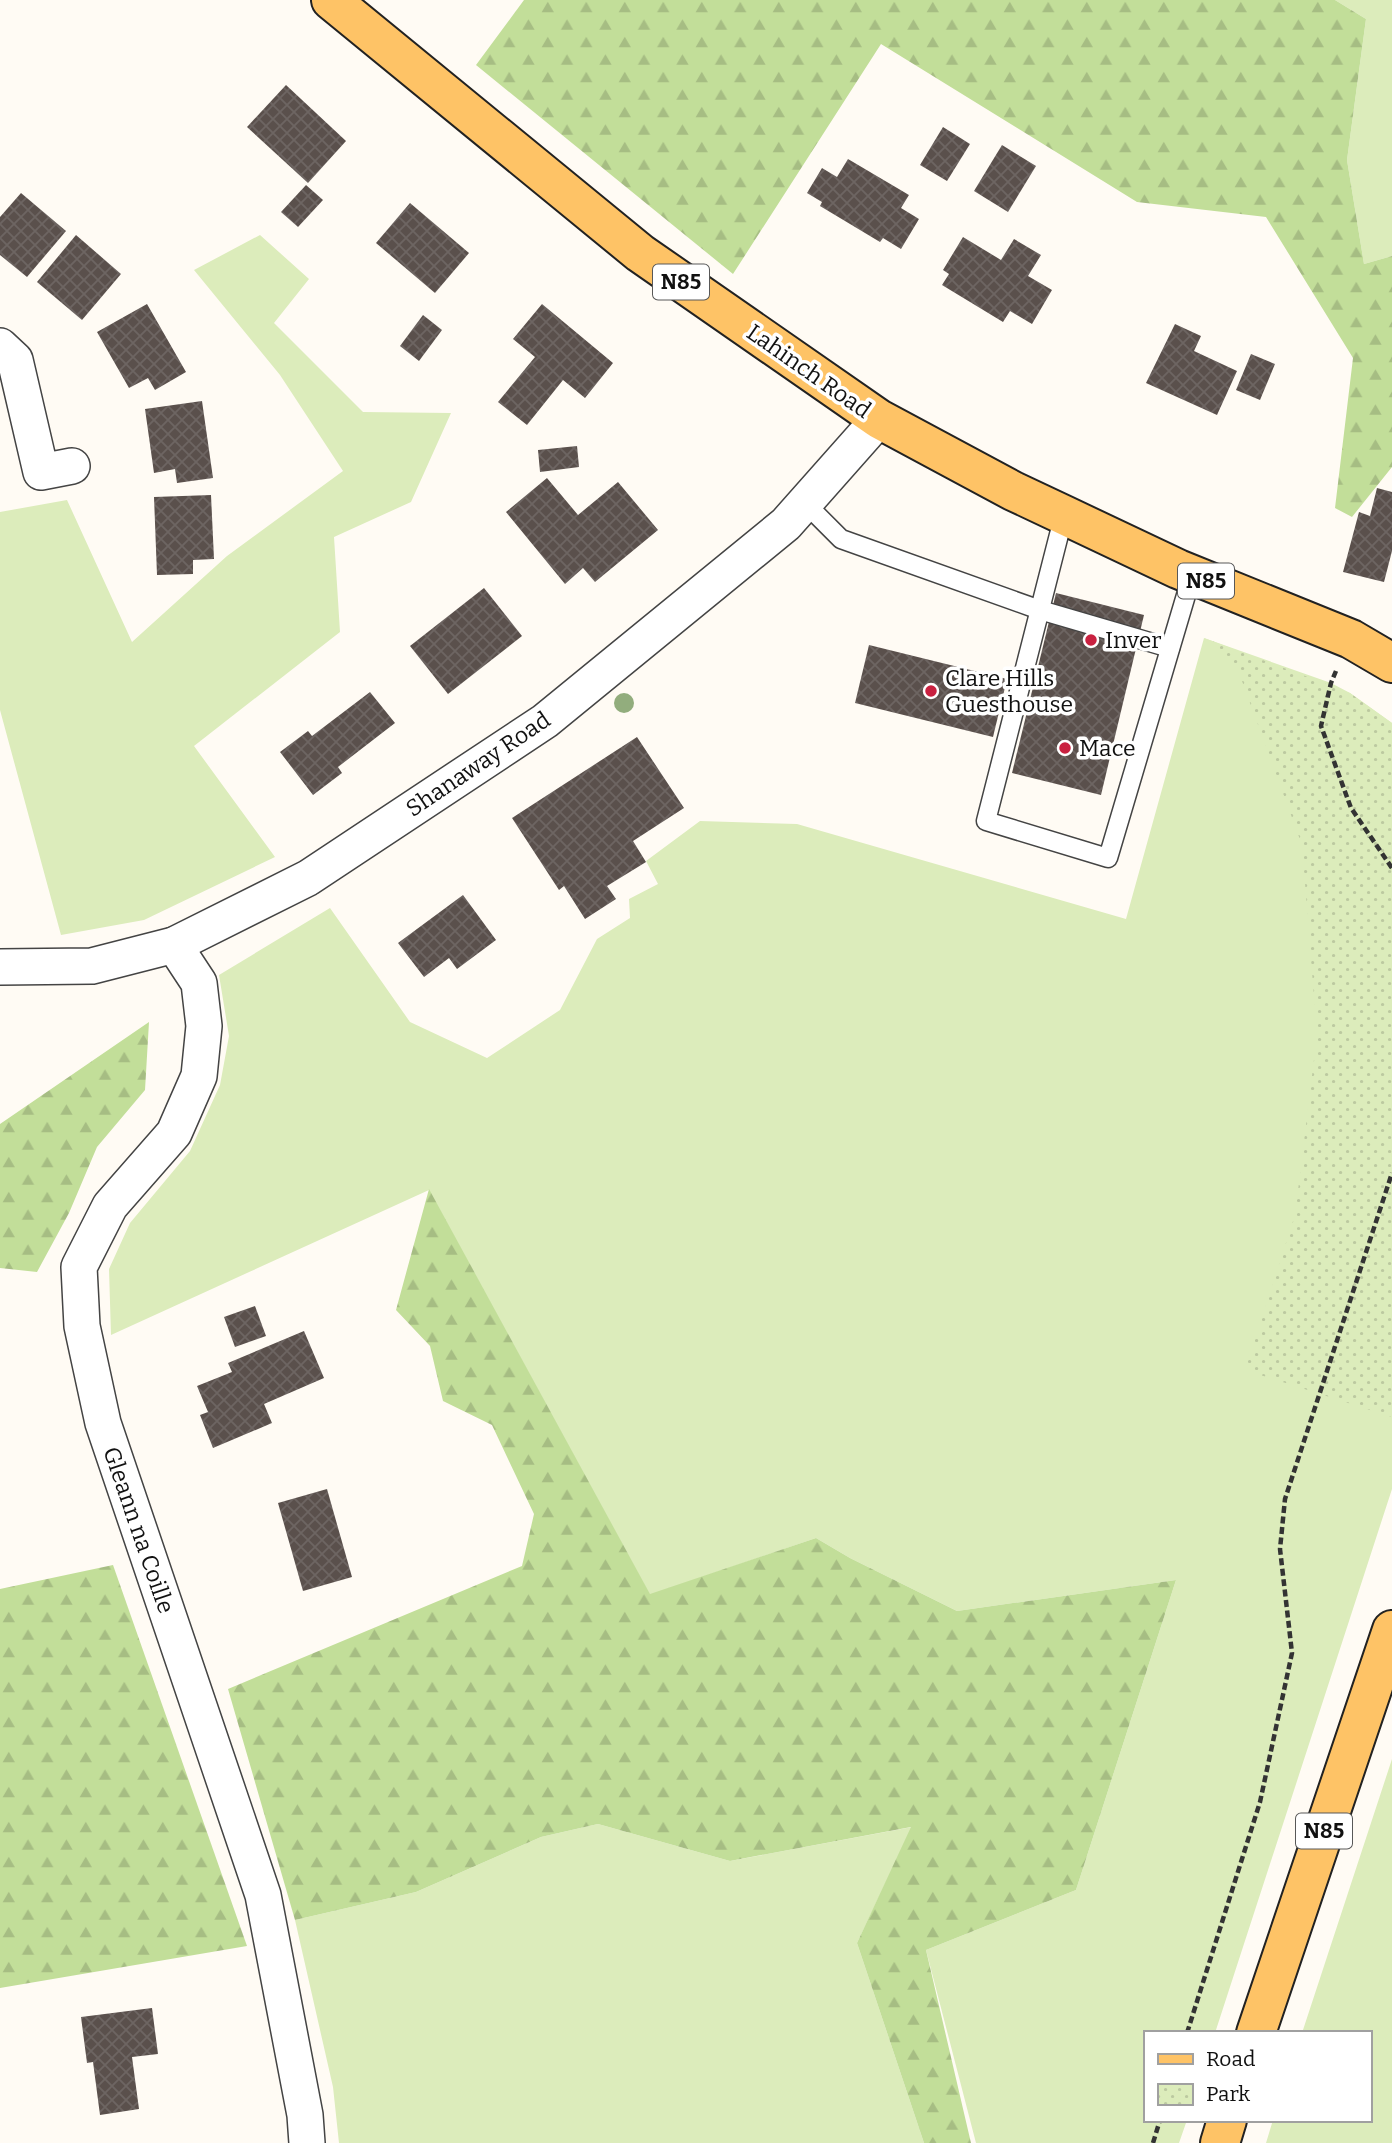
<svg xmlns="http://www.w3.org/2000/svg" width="1392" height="2143" font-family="Bitter,serif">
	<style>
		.grass { fill: #dcecbb }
		.forest { fill: url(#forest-firs) }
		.park { fill: url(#park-dots) }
		.building { fill: url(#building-cross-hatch) }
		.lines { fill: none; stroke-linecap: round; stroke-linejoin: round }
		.service-casing { stroke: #444; stroke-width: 21 }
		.minor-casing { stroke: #444; stroke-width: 38 }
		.primary-casing { stroke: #222; stroke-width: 42 }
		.path { stroke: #333; stroke-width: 4.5; stroke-dasharray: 7 3.5; stroke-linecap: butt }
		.service { stroke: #fff; stroke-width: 18 }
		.minor { stroke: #fff; stroke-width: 35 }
		.primary { stroke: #fec366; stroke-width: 38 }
		.tree { fill: #92ad7d }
		.poi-dot { fill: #c92140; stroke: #fff; stroke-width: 2.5 }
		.labels { text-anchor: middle; stroke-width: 7; stroke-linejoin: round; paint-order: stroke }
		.shield { fill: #fff; stroke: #585858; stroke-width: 2 }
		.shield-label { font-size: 21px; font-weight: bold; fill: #111 }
		.street-label { font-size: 23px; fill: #111; stroke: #fff }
		.poi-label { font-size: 23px; fill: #111; stroke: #fff; text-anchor: start }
	</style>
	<defs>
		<pattern id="forest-firs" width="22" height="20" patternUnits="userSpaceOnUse" patternTransform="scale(1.75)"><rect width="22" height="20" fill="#c2de99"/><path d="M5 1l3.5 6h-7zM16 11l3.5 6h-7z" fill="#a6bd83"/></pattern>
		<pattern id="park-dots" width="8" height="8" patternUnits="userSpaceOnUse" patternTransform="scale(1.75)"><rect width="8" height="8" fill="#dcecbb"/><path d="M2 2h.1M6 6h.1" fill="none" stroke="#bcc9a0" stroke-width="1.8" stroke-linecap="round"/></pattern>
		<pattern id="building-cross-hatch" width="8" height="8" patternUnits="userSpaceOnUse" patternTransform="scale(1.75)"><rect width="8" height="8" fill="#5a504c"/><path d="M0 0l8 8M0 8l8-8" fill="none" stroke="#6d6562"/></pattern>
	</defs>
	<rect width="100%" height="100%" fill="#fffbf4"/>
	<g class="grass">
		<polygon points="1335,0 1392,0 1392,256 1364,264 1347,160 1366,19"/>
		<polygon points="260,235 309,279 274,323 363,412 451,413 411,502 334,537 340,632 194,746 275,857 144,920 61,935 0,710 0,512 67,500 132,642 227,556 343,471 280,375 194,270"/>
		<polygon points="1204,638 1331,683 1350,693 1392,723 1392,1489 1215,2033 1145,2033 1145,2120 1187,2120 1179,2143 976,2143 926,1950 1076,1890 1176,1580 957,1611 850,1558 816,1538 650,1595 429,1190 111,1335 109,1269 130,1223 190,1151 220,1085 229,1036 219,975 330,908 410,1022 487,1058 560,1010 597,939 630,918 629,899 658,884 646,861 700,821 797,824 1126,919"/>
		<polygon points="1392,1759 1392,2143 1266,2143 1273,2120 1369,2120 1369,2033 1302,2033"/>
		<polygon points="598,1824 730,1861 912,1827 857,1943 924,2143 339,2143 333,2087 295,1920 416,1892 541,1837"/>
	</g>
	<g class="forest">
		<polygon points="524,0 1335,0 1366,19 1347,160 1364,264 1392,256 1392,467 1352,517 1335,508 1353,358 1266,217 1137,202 881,44 733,274 476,65"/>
		<polygon points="149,1022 145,1090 97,1147 69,1213 37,1272 0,1268 0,1124"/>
		<polygon points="429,1189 650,1594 816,1538 850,1558 957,1611 1176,1580 1076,1890 926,1950 971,2143 924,2143 857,1943 911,1827 730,1861 598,1824 541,1837 416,1892 295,1920 228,1689 522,1566 534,1514 492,1425 443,1401 430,1346 396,1310"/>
		<polygon points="113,1565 247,1946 0,1988 0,1589"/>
	</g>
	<polygon class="park" points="1204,638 1350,693 1392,723 1392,1417 1245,1370 1295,1215 1317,1035 1302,845 1238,670"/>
	<g class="building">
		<polygon points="286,85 346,141 308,183 247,127"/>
		<polygon points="943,127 970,144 947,181 920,165"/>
		<polygon points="1002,145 1036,166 1008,212 974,191"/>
		<polygon points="848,159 909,195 901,208 919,219 901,249 883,238 880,242 820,206 822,202 807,193 822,168 837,177"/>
		<polygon points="306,185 323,200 298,227 281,212"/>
		<polygon points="21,193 66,231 27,277 0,255 0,217"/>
		<polygon points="410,203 469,253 435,293 376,243"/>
		<polygon points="76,235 121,274 82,320 37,282"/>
		<polygon points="963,237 1001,260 1014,239 1041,255 1028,276 1052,290 1032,324 1010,311 1003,322 942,285 949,274 943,270"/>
		<polygon points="147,304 186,372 155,390 148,378 129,388 97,332"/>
		<polygon points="542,304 613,363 585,398 563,380 527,425 498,402 535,357 513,339"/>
		<polygon points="423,315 442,330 419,361 400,346"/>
		<polygon points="1175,324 1201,336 1194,351 1237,371 1217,415 1146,383"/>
		<polygon points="1251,354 1275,364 1260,400 1236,390"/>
		<polygon points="202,401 213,478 177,483 175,469 154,473 145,409"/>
		<polygon points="577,446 579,467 540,472 538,450"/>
		<polygon points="547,478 578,515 618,482 658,530 595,582 583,568 565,584 506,512"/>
		<polygon points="1377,488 1392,492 1392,551 1384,582 1343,572 1359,512 1370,516"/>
		<polygon points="211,495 214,559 193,560 193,574 157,575 154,497"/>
		<polygon points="484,588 522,636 448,694 410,646"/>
		<polygon points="1056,593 1144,615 1101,795 1012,773"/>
		<polygon points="869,645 1007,679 993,737 855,703"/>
		<polygon points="370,692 395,723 338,767 342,773 313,795 280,752 308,731 312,736"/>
		<polygon points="637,737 684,808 633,841 646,862 607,886 616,899 585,919 564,886 559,890 512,818"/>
		<polygon points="463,895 496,940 457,969 449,958 424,977 398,943"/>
		<polygon points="255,1306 266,1336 235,1347 224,1317"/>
		<polygon points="304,1331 324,1378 264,1404 272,1423 213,1448 200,1415 208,1412 197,1386 232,1372 228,1363"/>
		<polygon points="327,1489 352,1577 303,1591 278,1503"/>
		<polygon points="152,2008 158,2054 132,2057 139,2109 100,2115 93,2062 87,2063 81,2017"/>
	</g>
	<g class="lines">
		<defs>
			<g id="service">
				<polyline points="805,503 841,539 1040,610 1170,648"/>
				<polyline points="1064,515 986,821 1108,858 1192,575"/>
			</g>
			<g id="minor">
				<polyline points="0,346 15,360 41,472 72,466"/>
				<polyline points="174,945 199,983 204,1026 199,1076 174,1133 110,1206 79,1267 82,1326 103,1423 263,1895 305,2115 307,2143"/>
				<polyline points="0,967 92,966 174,945 308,878 545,721 786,524 879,419"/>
			</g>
			<g id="primary">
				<polyline points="331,0 640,253 879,419 1013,491 1064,515 1178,569 1351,639 1392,663"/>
				<polyline points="1256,2033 1392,1630"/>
				<polyline points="1220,2143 1227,2120"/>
			</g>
		</defs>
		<use href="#service" class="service-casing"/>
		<use href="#minor" class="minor-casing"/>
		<use href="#primary" class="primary-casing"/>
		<g class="path">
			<polyline points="1336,671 1331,683 1321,726 1351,808 1392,868"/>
			<polyline points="1187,2033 1260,1802 1292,1653 1280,1549 1285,1499 1392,1173"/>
			<polyline points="1153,2143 1160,2120"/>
		</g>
		<use href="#service" class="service"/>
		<use href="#minor" class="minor"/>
		<use href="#primary" class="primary"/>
	</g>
	<circle class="tree" cx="624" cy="703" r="10"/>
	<g class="poi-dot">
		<circle cx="1091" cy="640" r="7"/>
		<circle cx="931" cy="691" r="7"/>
		<circle cx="1065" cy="748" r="7"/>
	</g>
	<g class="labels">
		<g class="shield">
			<rect x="653" y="264.5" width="56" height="35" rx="5"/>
			<rect x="1178" y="563.5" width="56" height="35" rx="5"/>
			<rect x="1296" y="1813.5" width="56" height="35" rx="5"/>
		</g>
		<g class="shield-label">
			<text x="681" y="289">N85</text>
			<text x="1206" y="588">N85</text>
			<text x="1324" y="1838">N85</text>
		</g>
		<g class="street-label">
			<text transform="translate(809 371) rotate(35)" y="8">Lahinch Road</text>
			<text transform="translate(478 764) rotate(-34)" y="8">Shanaway Road</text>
			<text transform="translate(139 1530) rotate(71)" y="8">Gleann na Coille</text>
		</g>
		<g class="poi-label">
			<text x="1105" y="648">Inver</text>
			<text x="945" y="686">Clare Hills<tspan x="945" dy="26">Guesthouse</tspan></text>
			<text x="1079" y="756">Mace</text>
		</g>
	</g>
	<rect x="1144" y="2031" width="228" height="91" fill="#ffffff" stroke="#a0a0a0" stroke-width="2"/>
	<rect x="1158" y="2054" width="35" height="10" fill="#fec366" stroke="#a0a0a0" stroke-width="2"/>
	<text x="1206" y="2066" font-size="21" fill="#111111">Road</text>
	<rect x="1158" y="2084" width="35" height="21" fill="url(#park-dots)" stroke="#a0a0a0" stroke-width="2"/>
	<text x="1206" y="2101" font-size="21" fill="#111111">Park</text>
</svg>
